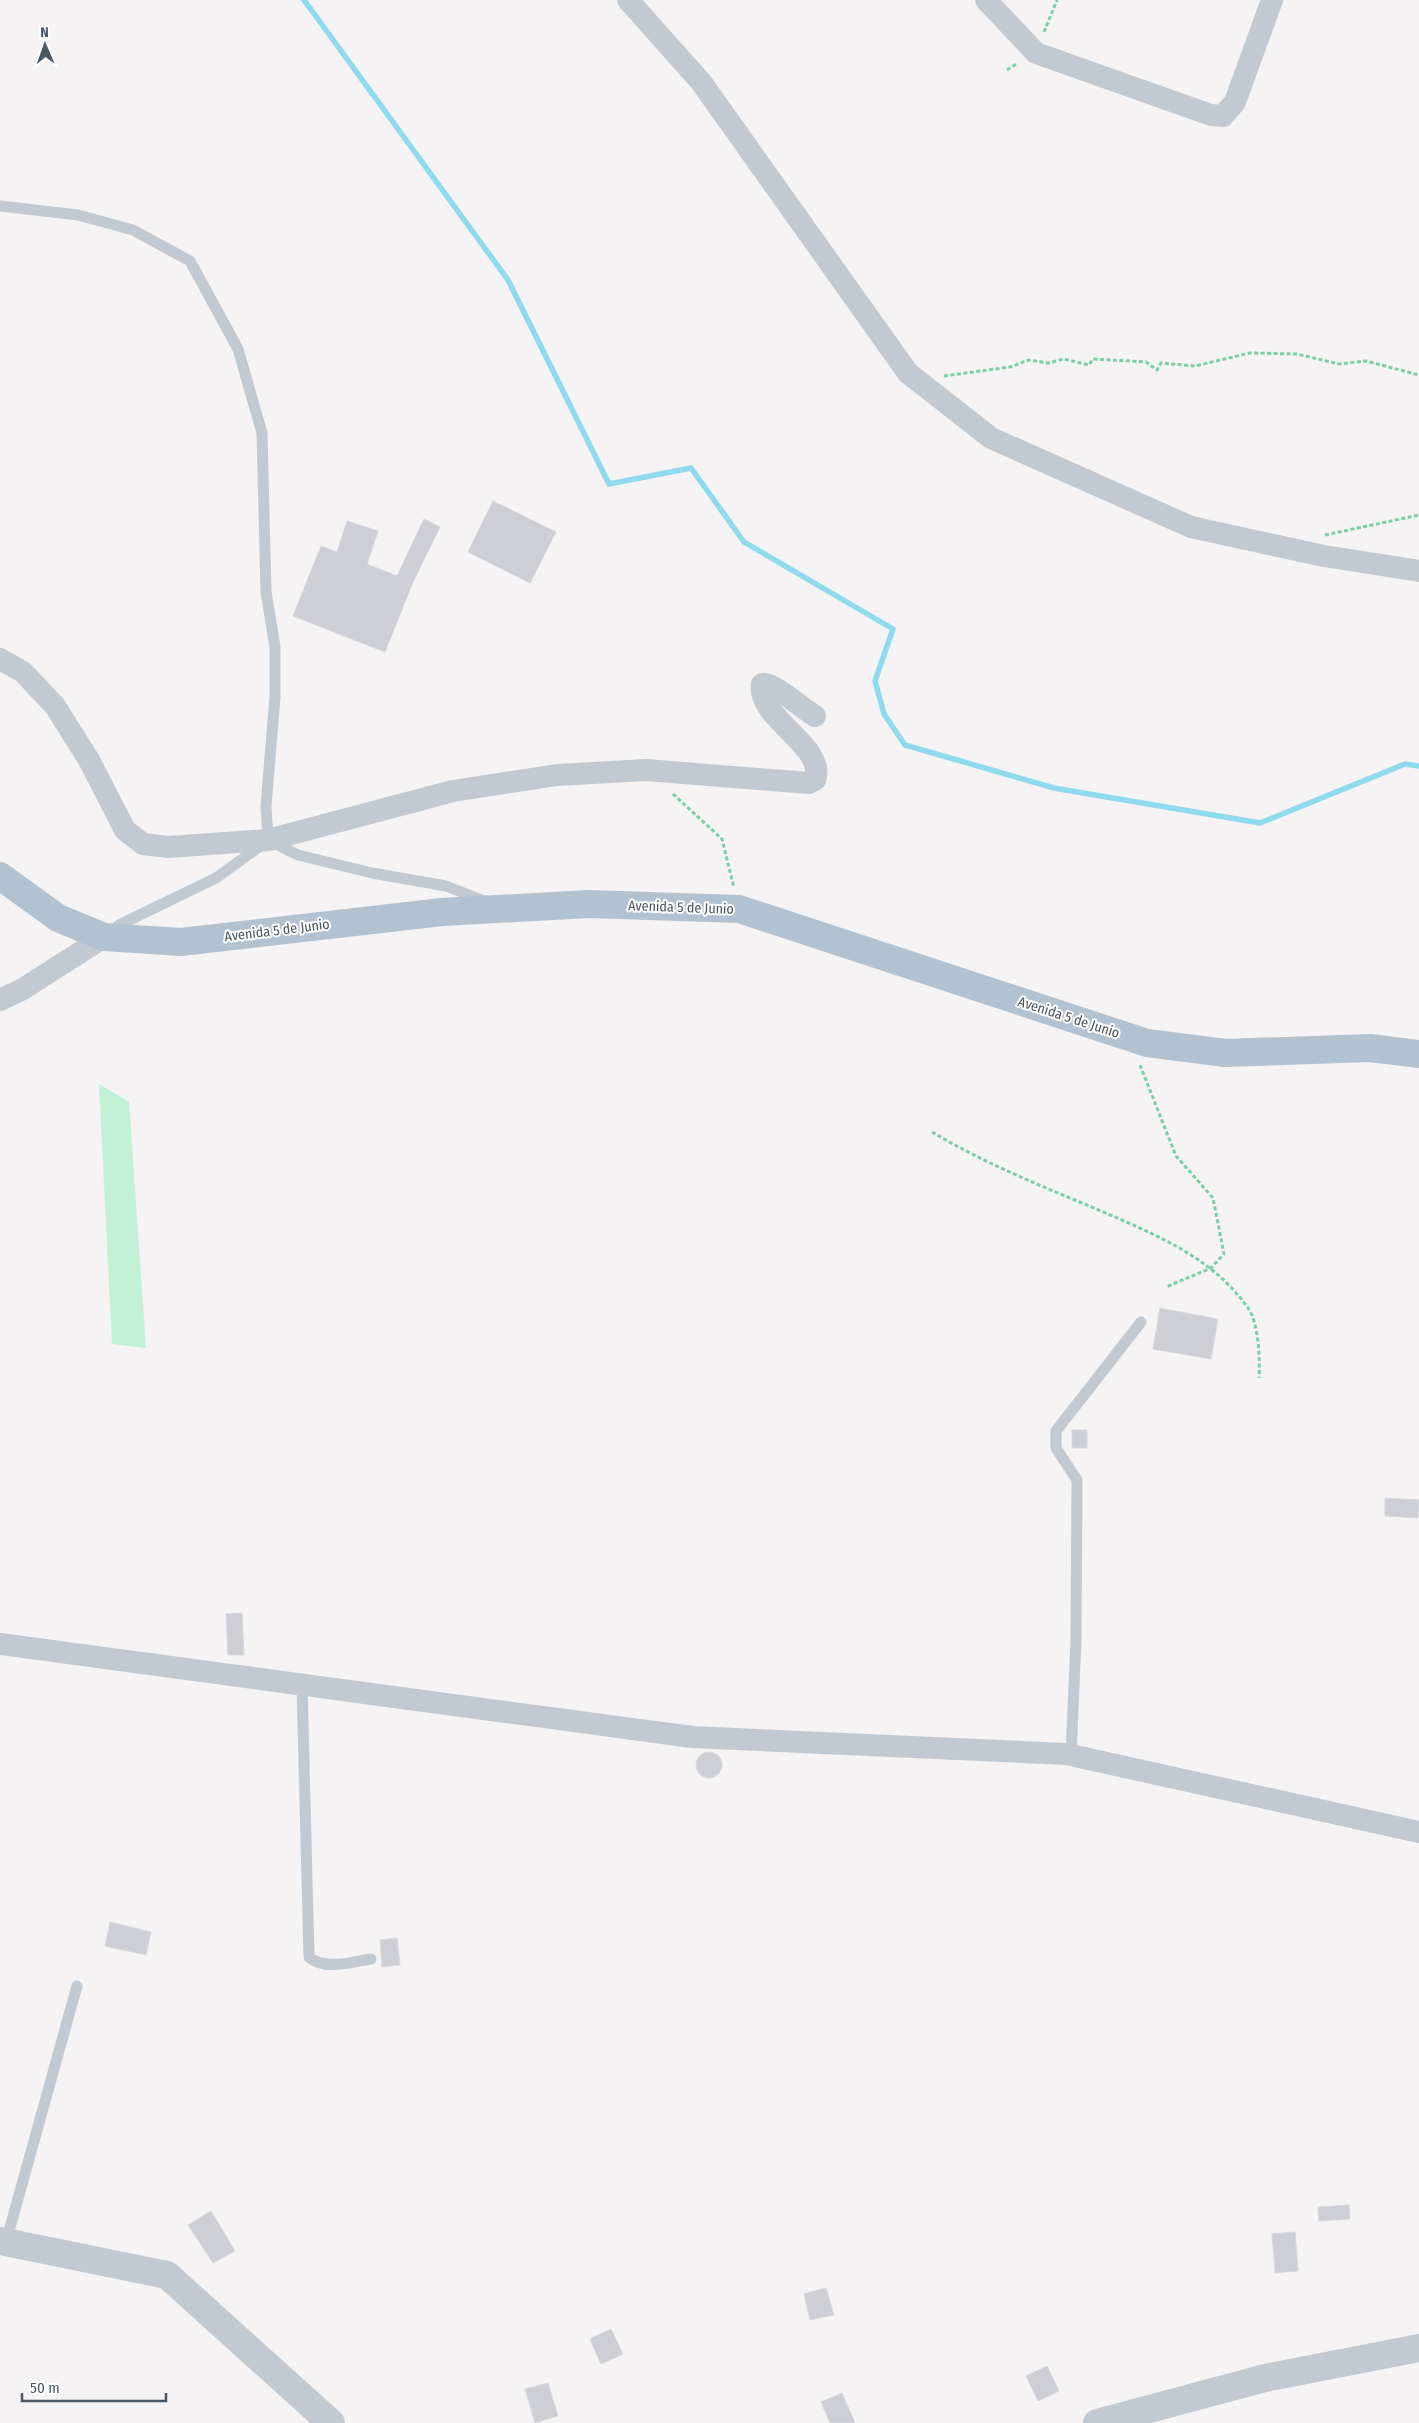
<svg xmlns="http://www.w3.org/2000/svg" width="1419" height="2423" font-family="'Fira Sans Condensed',sans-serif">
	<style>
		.green { fill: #c3f1d5 }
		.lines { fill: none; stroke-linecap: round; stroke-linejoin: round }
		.stream { stroke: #90daee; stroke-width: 5.5 }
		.building { fill: #cdcfd5; stroke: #d7d9de }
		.path { stroke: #7ad0a6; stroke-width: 3; stroke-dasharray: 4 2.5; stroke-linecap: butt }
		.service { stroke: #c1cad2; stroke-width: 11 }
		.minor { stroke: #c1cad2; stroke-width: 22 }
		.tertiary { stroke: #c1cad2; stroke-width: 28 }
		.primary { stroke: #b3c2d1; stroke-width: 28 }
		.labels { text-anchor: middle; stroke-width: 4; stroke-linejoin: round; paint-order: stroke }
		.street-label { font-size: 14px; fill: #4a5661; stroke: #fff }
	</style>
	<rect width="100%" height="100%" fill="#f5f3f3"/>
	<polygon class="green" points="99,1084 129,1102 146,1348 112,1344"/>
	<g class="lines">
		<polyline class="stream" points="304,0 508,280 609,484 691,468 744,542 893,629 875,681 884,714 905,745 1054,788 1260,823 1405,764 1419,766"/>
	</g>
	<g class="building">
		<polygon points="493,501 556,532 530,583 468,552"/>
		<polygon points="424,519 440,527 413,582 385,652 293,616 321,546 337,552 347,521 378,531 367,564 397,576"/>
		<polygon points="1160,1308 1218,1319 1211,1359 1153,1349"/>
		<rect x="1072" y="1430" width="15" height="18"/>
		<polygon points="1385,1498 1419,1500 1418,1518 1385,1516"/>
		<polygon points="242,1613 244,1655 228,1655 226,1614"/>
		<circle cx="709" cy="1765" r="13"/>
		<polygon points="110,1922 151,1932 146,1955 105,1946"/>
		<polygon points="397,1938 400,1965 382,1967 380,1940"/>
		<polygon points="1349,2205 1350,2219 1319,2221 1318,2207"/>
		<polygon points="211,2211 235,2251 213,2263 188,2225"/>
		<polygon points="1295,2232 1298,2271 1275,2273 1272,2234"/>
		<polygon points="826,2288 834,2315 810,2320 804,2294"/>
		<polygon points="611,2329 623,2354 601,2364 590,2339"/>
		<polygon points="1047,2366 1059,2391 1038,2401 1026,2376"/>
		<polygon points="548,2383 558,2416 535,2423 525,2389"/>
		<polygon points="842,2393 855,2423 830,2423 821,2402"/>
	</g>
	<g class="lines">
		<g class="path">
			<polyline points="1044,32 1057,0"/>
			<polyline points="1007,70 1018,63"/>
			<polyline points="944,376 1010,367 1029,360 1048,363 1064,359 1089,365 1093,359 1146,362 1157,370 1161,363 1195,366 1250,353 1297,354 1339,364 1366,361 1419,375"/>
			<polyline points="1325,535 1419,515"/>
			<polyline points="673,794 722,839 734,888"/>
			<polyline points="1140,1065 1176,1156 1213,1198 1224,1254 1211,1268 1166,1287"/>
			<path d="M932 1132C984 1163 1039 1185 1094 1208 1151 1233 1211 1255 1248 1308 1259 1323 1260 1361 1259 1378"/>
		</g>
		<g class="service">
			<polyline points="0,206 78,215 133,230 190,261 238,349 262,433 266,592 275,647 275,697 266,806 268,840"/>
			<polyline points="270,841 298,855 372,873 446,886 487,902"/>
			<polyline points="108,934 119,925 216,878 263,844"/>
			<path d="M302 1685 309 1957C325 1971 352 1962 371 1959"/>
			<polyline points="1071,1755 1076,1640 1077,1480 1056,1448 1056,1431 1141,1322"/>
			<polyline points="6,2242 77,1986"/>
		</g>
		<g class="minor">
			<polyline points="628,0 701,82 908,373 991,438 1191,527 1324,556 1419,571"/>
			<polyline points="986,0 1036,53 1211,115 1223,116 1235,102 1272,0"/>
			<path d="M0 659 23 672 55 706 89 760 125 830 143 844 168 847 268 840 453 791 557 775 646 770 809 783 815 780C827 746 756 718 762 684 772 681 803 709 815 716"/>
			<polyline points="0,1000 23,989 104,937"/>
			<polyline points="0,1644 692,1737 1066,1754 1419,1832"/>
		</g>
		<g class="tertiary">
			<polyline points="0,2241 167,2275 331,2423"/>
			<polyline points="1097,2423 1265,2378 1419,2348"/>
		</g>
		<polyline class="primary" points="0,876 58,918 104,937 181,942 442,912 589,904 739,909 1147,1043 1225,1053 1370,1048 1419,1054"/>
	</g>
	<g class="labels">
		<g class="street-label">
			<text transform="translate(681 907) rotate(2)" y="5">Avenida 5 de Junio</text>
			<text transform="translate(277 930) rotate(-7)" y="5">Avenida 5 de Junio</text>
			<text transform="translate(1069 1017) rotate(18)" y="5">Avenida 5 de Junio</text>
		</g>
	</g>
	<g transform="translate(45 45) rotate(358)" stroke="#ffffff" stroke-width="4" paint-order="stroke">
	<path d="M0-4L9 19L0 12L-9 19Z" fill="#4a5661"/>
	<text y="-8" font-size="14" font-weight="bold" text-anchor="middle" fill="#4a5661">N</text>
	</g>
	<path d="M22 2393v8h144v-8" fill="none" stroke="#4a5661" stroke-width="2.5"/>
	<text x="30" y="2393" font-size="15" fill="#4a5661" stroke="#ffffff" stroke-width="4" paint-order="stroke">50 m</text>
</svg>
